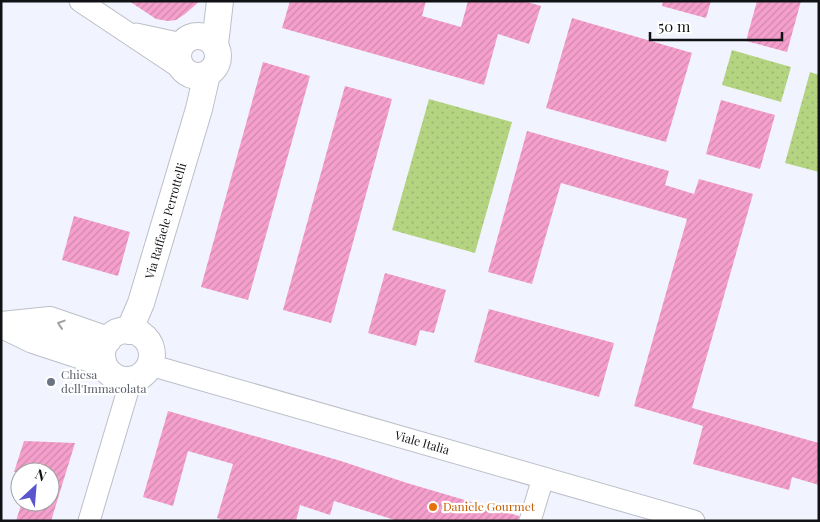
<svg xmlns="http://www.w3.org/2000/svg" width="820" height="522" font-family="'Playfair Display',serif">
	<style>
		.grass { fill: url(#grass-dots) }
		.building { fill: url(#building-hatch) }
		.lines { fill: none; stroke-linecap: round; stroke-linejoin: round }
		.minor-casing { stroke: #bcbfc8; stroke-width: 23 }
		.major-casing { stroke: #bcbfc8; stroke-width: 28 }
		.minor { stroke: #fff; stroke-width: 21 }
		.major { stroke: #fff; stroke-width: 26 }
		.oneway { stroke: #9fa0a1 }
		.worship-dot { fill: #6b7280; stroke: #fff; stroke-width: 2 }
		.food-dot { fill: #e8710a; stroke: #fff; stroke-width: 2 }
		.labels { text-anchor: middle; stroke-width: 4.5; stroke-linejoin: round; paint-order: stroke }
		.street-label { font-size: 12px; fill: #101215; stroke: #fff }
		.worship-label { font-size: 12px; fill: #5b616d; stroke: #fff; text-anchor: start }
		.food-label { font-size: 12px; fill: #c56008; stroke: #fff; text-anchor: start }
	</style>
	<defs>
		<pattern id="grass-dots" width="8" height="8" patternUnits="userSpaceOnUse" patternTransform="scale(1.25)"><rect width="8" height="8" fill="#b5d482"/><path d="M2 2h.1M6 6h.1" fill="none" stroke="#9bb56f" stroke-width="1.8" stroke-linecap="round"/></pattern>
		<pattern id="building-hatch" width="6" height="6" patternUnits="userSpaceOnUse" patternTransform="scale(1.25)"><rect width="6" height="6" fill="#f59fcc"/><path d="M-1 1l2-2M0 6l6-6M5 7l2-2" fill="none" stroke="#d188ae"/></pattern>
	</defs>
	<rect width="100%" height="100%" fill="#f1f4fe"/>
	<g class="grass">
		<polygon points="732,50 791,67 781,102 722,85"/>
		<polygon points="810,72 819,75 819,172 785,163"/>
		<polygon points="429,99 512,122 475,253 392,230"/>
	</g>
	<g class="building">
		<polygon points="129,1 200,1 185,14 176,20 168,21 156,19"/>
		<polygon points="290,1 426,1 422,16 461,27 468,1 524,1 541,6 529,44 498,34 484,85 282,28"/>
		<polygon points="663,1 711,1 706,18 662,6"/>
		<polygon points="757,1 801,1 787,52 746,41"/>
		<polygon points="572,18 692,53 666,142 546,108"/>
		<polygon points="263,62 310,76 248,300 201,287"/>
		<polygon points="345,86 392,99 331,323 283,310"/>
		<polygon points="721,100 775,115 760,169 706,154"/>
		<polygon points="527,131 669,171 665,185 694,194 699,179 753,194 692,408 819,443 819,485 792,477 789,490 693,464 703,426 634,406 687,219 561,183 532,284 488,272"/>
		<polygon points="74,216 130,232 118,276 62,260"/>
		<polygon points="385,273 446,290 434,333 420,330 416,346 368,333"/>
		<polygon points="489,309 614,343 599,397 474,362"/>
		<polygon points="168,411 341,461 407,483 519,516 518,521 398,521 334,501 330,515 300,505 296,521 225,521 217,518 233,464 188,451 173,506 143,497"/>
		<polygon points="24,441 75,443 51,521 16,521 22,502 50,502 50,472 14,472"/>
	</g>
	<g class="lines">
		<defs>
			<g id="minor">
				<polyline points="80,1 185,71"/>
				<polyline points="136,34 182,44"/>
				<polyline points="150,365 694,521"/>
				<polyline points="89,521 131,380"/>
				<polyline points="530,521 543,478"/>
			</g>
			<g id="major">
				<circle cx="198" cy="56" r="20"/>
				<polyline points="215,44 220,1"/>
				<polyline points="1,325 50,320 108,340"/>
				<polyline points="4,326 33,340 103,363"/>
				<circle cx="127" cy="355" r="25"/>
				<polyline points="129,331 141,303 199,109 207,74"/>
			</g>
		</defs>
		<use href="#minor" class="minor-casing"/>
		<use href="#major" class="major-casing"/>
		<use href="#minor" class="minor"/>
		<use href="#major" class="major"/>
	</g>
	<defs><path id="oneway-chevron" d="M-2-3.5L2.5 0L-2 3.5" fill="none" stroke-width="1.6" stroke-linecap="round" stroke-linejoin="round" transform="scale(1.25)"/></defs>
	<use class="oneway" href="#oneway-chevron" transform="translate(61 324) rotate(-162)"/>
	<circle class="worship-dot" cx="51" cy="382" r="5"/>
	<circle class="food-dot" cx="433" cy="507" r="5"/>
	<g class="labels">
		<g class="street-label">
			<text transform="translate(166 221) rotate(-74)" y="4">Via Raffaele Perrottelli</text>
			<text transform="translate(422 443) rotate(16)" y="4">Viale Italia</text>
		</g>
		<g class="worship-label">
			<text x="61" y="379">Chiesa<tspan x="61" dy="14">dell'Immacolata</tspan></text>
		</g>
		<g class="food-label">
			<text x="443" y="511">Daniele Gourmet</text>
		</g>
	</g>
	<rect width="820" height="522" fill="none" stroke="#101215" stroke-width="5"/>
	<g transform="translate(35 487) rotate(26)"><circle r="24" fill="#ffffff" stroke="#9fa0a1"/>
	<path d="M0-4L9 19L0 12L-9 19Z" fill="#5855cd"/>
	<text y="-8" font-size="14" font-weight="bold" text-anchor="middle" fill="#101215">N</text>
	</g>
	<path d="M650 32v8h132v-8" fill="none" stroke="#101215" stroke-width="2.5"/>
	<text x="658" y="32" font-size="15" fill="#101215" stroke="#ffffff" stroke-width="4" paint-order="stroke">50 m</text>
</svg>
